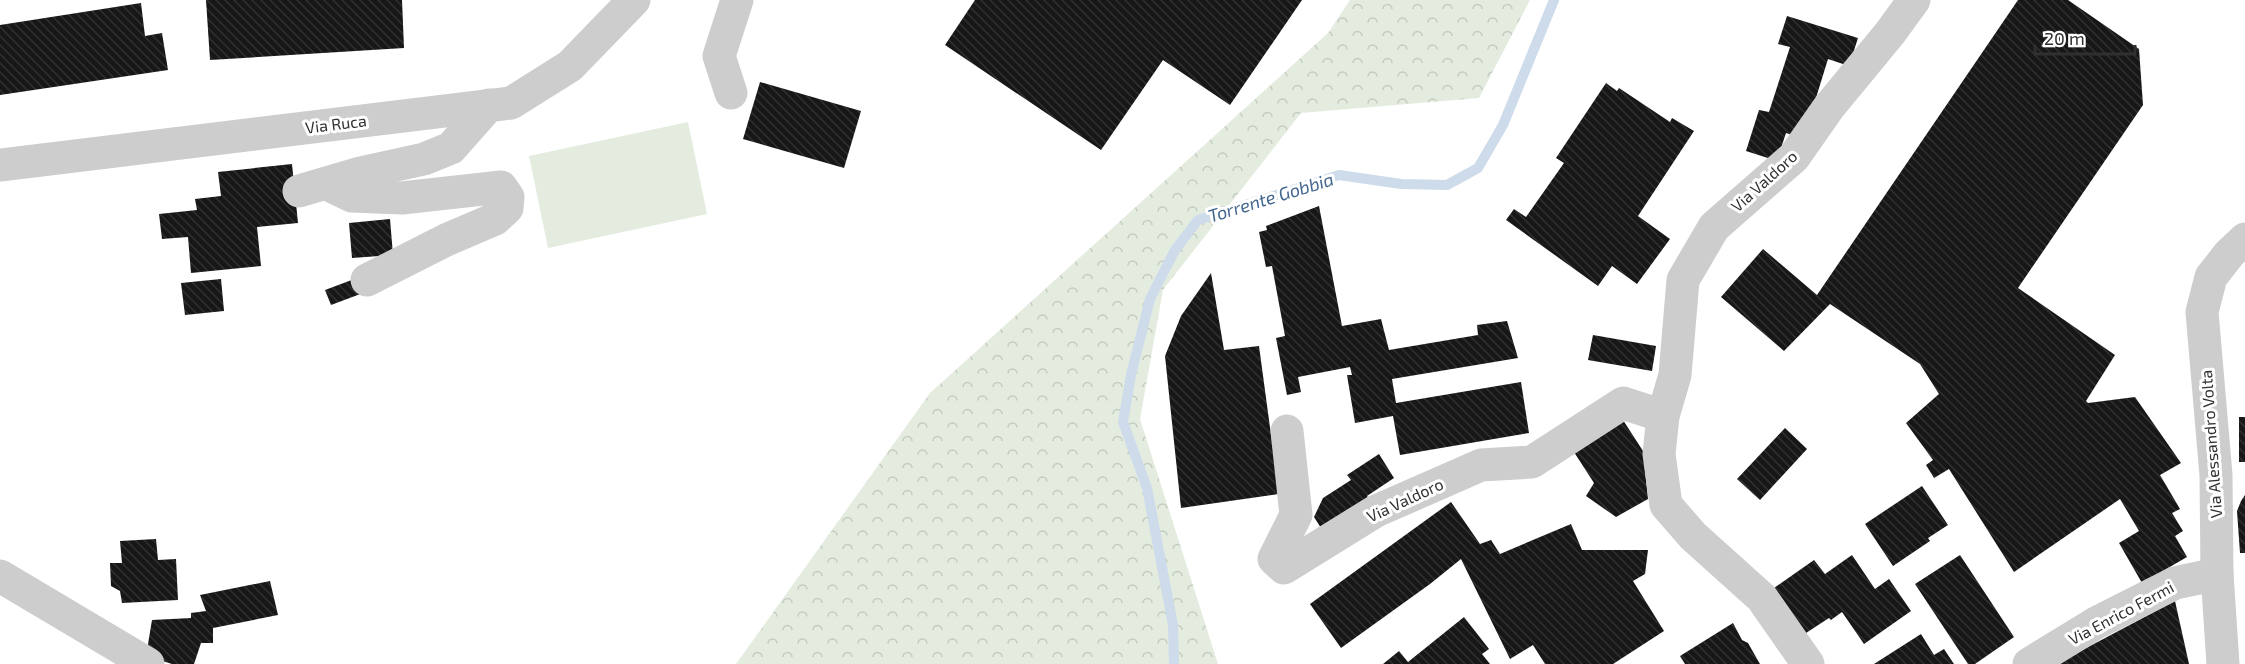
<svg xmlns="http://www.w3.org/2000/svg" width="2245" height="664" font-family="'Exo 2',sans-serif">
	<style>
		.forest { fill: url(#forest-crowns) }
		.park { fill: #e4ecdf }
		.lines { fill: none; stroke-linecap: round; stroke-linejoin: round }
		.stream { stroke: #cddbea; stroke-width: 10 }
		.building { fill: url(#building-back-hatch) }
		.minor { stroke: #cdcdcd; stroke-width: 33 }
		.labels { text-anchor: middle; stroke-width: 6; stroke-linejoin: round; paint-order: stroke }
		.street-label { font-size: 16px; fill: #303030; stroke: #fff }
		.water-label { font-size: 18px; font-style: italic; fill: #42678e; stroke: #fff }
	</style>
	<defs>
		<pattern id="forest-crowns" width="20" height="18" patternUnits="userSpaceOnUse" patternTransform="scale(1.5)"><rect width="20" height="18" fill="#e4ecdf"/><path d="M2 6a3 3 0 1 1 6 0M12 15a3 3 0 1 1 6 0" fill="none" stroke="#c4cbc0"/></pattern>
		<pattern id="building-back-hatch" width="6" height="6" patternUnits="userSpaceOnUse" patternTransform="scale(1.5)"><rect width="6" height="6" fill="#171717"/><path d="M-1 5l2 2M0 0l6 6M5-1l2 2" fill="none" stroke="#303030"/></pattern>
	</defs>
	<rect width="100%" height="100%" fill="#fff"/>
	<polygon class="forest" points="1350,0 1530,0 1479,98 1301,113 1163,290 1140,419 1218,664 736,664 930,393 1328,33"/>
	<polygon class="park" points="688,122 707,214 548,248 529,156"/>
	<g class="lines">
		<polyline class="stream" points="1174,664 1173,625 1147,488 1123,422 1131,375 1150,299 1175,250 1198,220 1339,175 1401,184 1447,185 1478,168 1503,125 1554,0"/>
	</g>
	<g class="building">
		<polygon points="206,0 402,0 404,48 210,60"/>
		<polygon points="975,0 1302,0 1230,105 1163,60 1101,150 945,45"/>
		<polygon points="2018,0 2068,0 2139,49 2143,105 2018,288 2115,355 2086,401 2088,403 2135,397 2181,463 2160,475 2180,509 2172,513 2183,531 2175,536 2187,557 2142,583 2119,543 2139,531 2120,499 2014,572 1949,469 1934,478 1926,465 1933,460 1906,423 1939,394 1920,364 1830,304 1784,351 1721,297 1763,249 1817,295"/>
		<polygon points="141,3 145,36 162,33 168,70 0,95 0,25"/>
		<polygon points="1787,16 1858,38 1849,66 1828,59 1807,127 1798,137 1786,133 1779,154 1771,159 1746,151 1759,110 1769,112 1790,47 1778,44"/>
		<polygon points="760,82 861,111 844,168 743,139"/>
		<polygon points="1606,83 1617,91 1619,88 1670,122 1672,118 1694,131 1638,216 1670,239 1637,284 1612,266 1598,286 1506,220 1514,209 1526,217 1564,163 1556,158"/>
		<polygon points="292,164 298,223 257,227 261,266 191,273 188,237 162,239 159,214 197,210 195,199 221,196 218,172"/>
		<polygon points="1319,206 1342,326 1381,319 1389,350 1478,335 1477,325 1507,321 1518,358 1392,379 1396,403 1521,382 1529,433 1400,455 1393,416 1355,423 1347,375 1352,375 1350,367 1298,377 1301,392 1287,395 1276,338 1285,336 1272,266 1266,267 1259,232 1267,230 1266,226"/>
		<polygon points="390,219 393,255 352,258 349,223"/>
		<polygon points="1211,273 1224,350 1259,346 1279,494 1181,508 1165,356 1181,316"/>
		<polygon points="357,278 363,293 331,305 325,290"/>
		<polygon points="221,279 224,311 185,315 181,283"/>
		<polygon points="1593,335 1656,346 1652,371 1588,360"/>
		<rect x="2239" y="417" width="6" height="45"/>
		<polygon points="1623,420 1643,451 1648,499 1616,517 1586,496 1594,483 1572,449"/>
		<polygon points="1785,428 1807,449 1760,500 1737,479"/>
		<polygon points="1379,454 1394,478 1367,496 1369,499 1321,528 1314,517 1323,498 1351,480 1347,475"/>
		<polygon points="1922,486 1948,525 1928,538 1930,541 1893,566 1865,524"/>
		<polygon points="2245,495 2245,553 2240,553 2237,511 2241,501"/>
		<polygon points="1451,502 1480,544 1491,540 1500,554 1571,524 1582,550 1648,550 1645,574 1633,581 1664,631 1613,664 1545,664 1533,645 1510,659 1461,559 1430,584 1341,648 1310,604"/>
		<polygon points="156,539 158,560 176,559 178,600 122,603 120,591 111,586 110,563 122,563 120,541"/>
		<polygon points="1852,555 1875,589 1889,579 1911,611 1864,644 1842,612 1831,620 1829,618 1806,633 1774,588 1814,560 1825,574"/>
		<polygon points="1960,555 2014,637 1975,664 1968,664 1915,584"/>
		<polygon points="270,581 278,615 213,628 213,643 201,643 194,664 172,664 146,656 152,620 191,618 191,613 206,611 200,595"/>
		<polygon points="2175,601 2189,664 2056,664"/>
		<polygon points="1464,617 1489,649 1482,654 1490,664 1383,664 1399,651 1408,662"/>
		<polygon points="1733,623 1742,640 1748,643 1760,664 1685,664 1680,656"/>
		<polygon points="1921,634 1934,655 1944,649 1954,664 1874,664"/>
	</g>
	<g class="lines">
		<g class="minor">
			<polyline points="731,93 719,56 737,0"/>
			<polyline points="0,165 511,103 570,66 634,0"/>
			<polyline points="327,184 352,196 402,198 501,187 508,197 507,208 495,219 446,240 367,280"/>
			<polyline points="299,191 360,173 424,159 451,148 489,105"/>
			<polyline points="1287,431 1296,515 1274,559 1284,568 1376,511 1481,465 1532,462 1623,403 1663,416"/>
			<polyline points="0,576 148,664"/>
			<polyline points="1808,664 1762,598 1693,536 1666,505 1659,454 1663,416 1675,375 1683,280 1714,227 1794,157 1829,107 1890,33 1914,0"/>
			<polyline points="2029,664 2096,623 2175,583 2217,574"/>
			<polyline points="2223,664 2217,574 2216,475 2202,312 2211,277 2229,254 2245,239"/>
		</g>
	</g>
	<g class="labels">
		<g class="street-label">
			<text transform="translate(336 124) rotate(-7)" y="6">Via Ruca</text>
			<text transform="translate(1764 181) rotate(-42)" y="6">Via Valdoro</text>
			<text transform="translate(2211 444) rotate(-94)" y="6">Via Alessandro Volta</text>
			<text transform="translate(1405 500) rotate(-25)" y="6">Via Valdoro</text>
			<text transform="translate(2121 613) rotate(-28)" y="6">Via Enrico Fermi</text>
		</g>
		<g class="water-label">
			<text transform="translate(1271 198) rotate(-17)" y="6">Torrente Gobbia</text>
		</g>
	</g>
	<path d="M2035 45v9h100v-9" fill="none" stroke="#303030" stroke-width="3"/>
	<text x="2044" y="45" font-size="18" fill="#303030" stroke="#ffffff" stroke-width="4.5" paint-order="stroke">20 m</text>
</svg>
